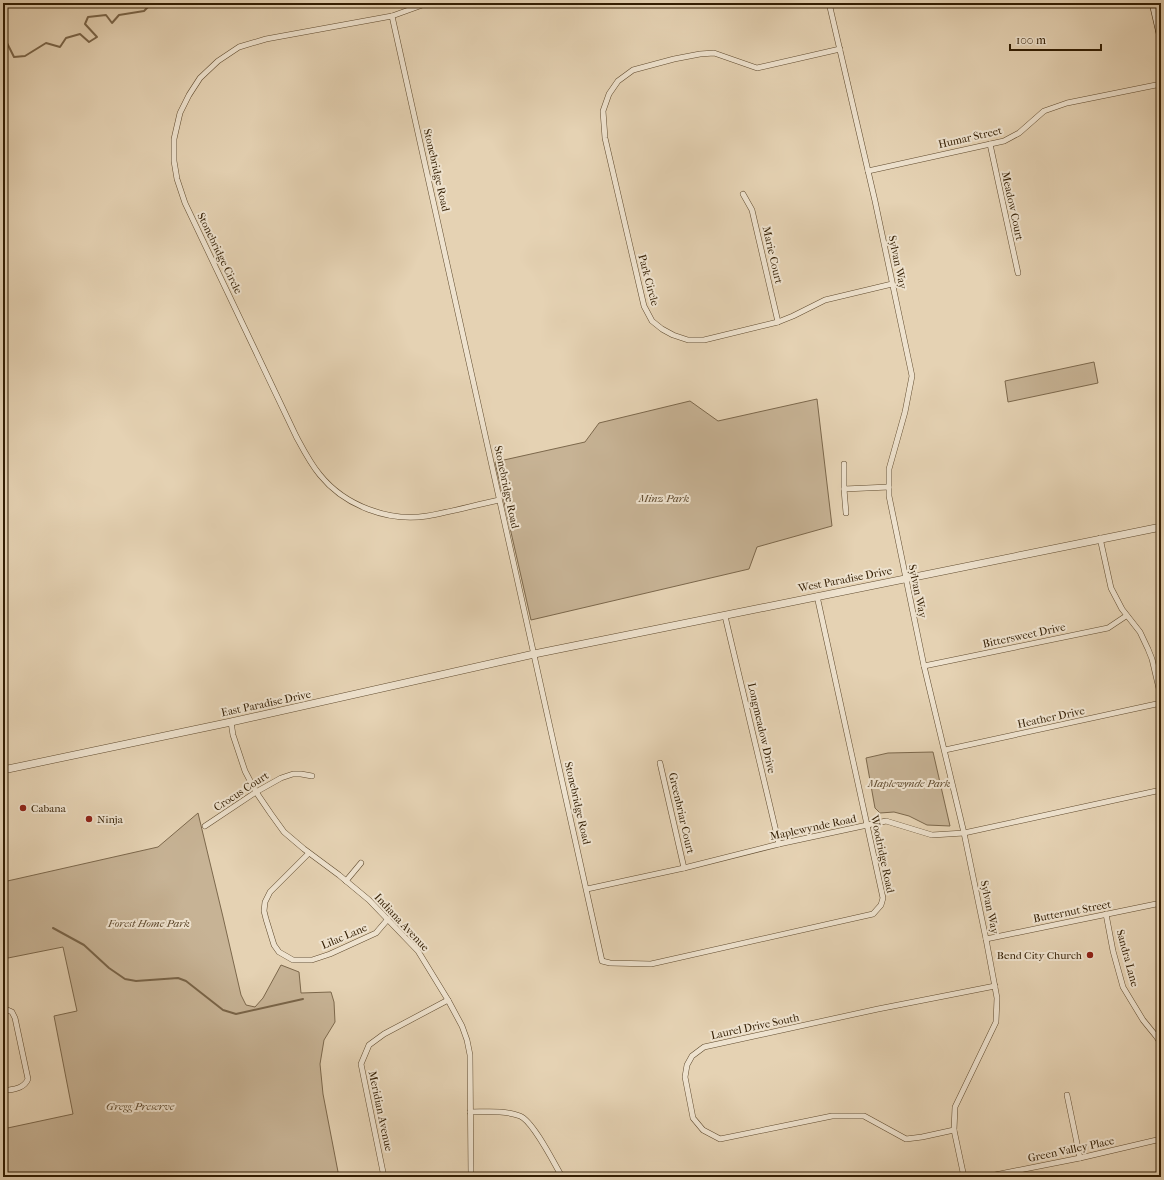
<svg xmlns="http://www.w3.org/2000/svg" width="1164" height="1180" font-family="'IM FELL French Canon',serif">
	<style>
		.green { fill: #c7b395; stroke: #7c684c }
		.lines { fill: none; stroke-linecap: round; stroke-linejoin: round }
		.stream { stroke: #796448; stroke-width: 2 }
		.minor-casing { stroke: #5f4a2e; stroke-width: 6 }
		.tertiary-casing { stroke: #5f4a2e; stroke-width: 8 }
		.secondary-casing { stroke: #321d02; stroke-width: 8 }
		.minor { stroke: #eee2ce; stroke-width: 5 }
		.tertiary { stroke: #eee2ce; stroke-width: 7 }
		.secondary { stroke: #eee2ce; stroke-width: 7 }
		.poi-dot { fill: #8f2418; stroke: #eee2ce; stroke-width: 1.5 }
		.labels { text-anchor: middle; stroke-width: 4; stroke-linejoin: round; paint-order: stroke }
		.street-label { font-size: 11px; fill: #321d02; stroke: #eee2ce }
		.park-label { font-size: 11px; font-style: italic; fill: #5f4a2e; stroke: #eee2ce }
		.poi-label { font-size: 11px; fill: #321d02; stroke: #eee2ce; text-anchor: start }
	</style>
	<rect width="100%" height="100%" fill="#e5d2b3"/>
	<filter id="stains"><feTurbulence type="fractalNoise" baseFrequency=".005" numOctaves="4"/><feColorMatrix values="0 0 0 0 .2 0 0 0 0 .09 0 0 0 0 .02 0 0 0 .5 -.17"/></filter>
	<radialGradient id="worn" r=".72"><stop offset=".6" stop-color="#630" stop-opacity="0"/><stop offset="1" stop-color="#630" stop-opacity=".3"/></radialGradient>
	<g class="green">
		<polygon points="1094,362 1098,383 1008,402 1005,381"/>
		<polygon points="817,399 832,526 757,547 749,569 531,620 495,462 585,442 599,423 690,401 718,421"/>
		<polygon points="933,752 950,826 927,825 909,816 894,812 880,813 875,808 866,758 888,753"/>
		<polygon points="198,813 223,917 241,995 246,1005 255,1007 263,998 281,965 299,972 301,993 331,992 334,1002 335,1022 324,1040 320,1064 323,1094 339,1177 3,1177 3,1129 73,1114 54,1016 77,1011 63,947 3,959 3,882 158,847"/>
	</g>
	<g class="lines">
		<g class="stream">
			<polyline points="3,44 7,43 14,57 25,56 46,43 60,47 66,38 80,34 89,42 97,37 85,24 88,17 106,15 112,23 119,15 144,11 152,3"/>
			<polyline points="53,928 84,945 109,968 125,979 136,981 178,978 186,981 223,1010 236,1014 303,999"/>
		</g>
		<defs>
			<g id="minor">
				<path d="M428 3 392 16 266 39 239 47 218 61 200 78 189 95 180 113 174 139V161L177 179 185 203 296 436C303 449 310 463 320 475 345 506 389 522 427 516 451 512 475 505 499 500"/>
				<polyline points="829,3 875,201 912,376 905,412 889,469 889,496 924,666 964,833 986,939 997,998 996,1022 955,1107 954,1130 964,1177"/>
				<polyline points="392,16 602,961 610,963 651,964 873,914 881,905 883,898 817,596"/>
				<polyline points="840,49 757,68 714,53 700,54 674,59 633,70 618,81 609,94 603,111 605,138 644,306 652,321 662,329 673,335 688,340 704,340 778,322 793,316 825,300 892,284"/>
				<polyline points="990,144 1018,273"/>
				<polyline points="868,171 1004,141 1019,133 1044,111 1067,103 1161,84"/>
				<polyline points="743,194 752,210 778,322"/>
				<polyline points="844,464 844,489 889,487"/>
				<polyline points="844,489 846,513"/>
				<polyline points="1100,538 1111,588 1122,609 1140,632 1148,649 1152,659 1161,697"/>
				<polyline points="725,616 779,844"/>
				<polyline points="924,666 1108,628 1126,616"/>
				<polyline points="231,722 233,735 245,771 256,792 271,814 284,832 304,849 339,875 369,900 418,951 448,1000 462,1026 467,1040 470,1055 471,1177"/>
				<polyline points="945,750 1161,703"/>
				<polyline points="660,763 684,868"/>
				<polyline points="205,826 256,792 281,778 293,774 301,774 312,776"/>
				<polyline points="309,853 270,892 265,902 264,911 266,919 274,945 279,952 293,960 312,960 330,954 376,933 388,919"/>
				<polyline points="346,881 361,863"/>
				<polyline points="587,889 684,868 779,844 886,821 932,835 964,833 1161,790"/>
				<polyline points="1106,914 1113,951 1123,987 1143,1020 1156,1036 1161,1044"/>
				<polyline points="986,939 1161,903"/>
				<path d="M3 1008 12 1012 15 1018 28 1079C24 1089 13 1089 3 1091"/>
				<polyline points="1067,1095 1080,1158"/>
				<path d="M470 1112C486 1112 504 1110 520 1116 533 1121 554 1163 562 1177"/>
				<polyline points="954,1130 922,1137 906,1139 864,1116 832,1116 720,1139 703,1130 693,1118 685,1077 687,1065 692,1056 704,1047 878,1009 995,986"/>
				<polyline points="384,1177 361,1064 369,1045 384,1034 448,1000"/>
				<polyline points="985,1177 1080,1158 1161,1139"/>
			</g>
			<polyline id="tertiary" points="3,770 231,722 534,654 1161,527"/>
			<polyline id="secondary" points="1153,3 1161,38"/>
		</defs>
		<use href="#minor" class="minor-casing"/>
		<use href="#tertiary" class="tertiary-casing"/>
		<use href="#secondary" class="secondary-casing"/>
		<use href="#minor" class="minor"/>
		<use href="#tertiary" class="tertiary"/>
		<use href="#secondary" class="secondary"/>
	</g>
	<g class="poi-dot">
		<circle cx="23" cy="808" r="4"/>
		<circle cx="89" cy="819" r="4"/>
		<circle cx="1090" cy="955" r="4"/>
	</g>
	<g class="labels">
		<g class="street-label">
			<text transform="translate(970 137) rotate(-13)" y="4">Humar Street</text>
			<text transform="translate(437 170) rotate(77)" y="4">Stonebridge Road</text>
			<text transform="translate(1013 206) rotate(78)" y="4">Meadow Court</text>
			<text transform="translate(220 253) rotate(64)" y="4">Stonebridge Circle</text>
			<text transform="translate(773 255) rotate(77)" y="4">Marie Court</text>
			<text transform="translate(898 262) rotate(78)" y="4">Sylvan Way</text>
			<text transform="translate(649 280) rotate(75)" y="4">Park Circle</text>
			<text transform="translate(507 487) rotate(78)" y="4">Stonebridge Road</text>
			<text transform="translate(845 579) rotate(-11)" y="4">West Paradise Drive</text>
			<text transform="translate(918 591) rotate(78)" y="4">Sylvan Way</text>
			<text transform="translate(1024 635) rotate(-12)" y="4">Bittersweet Drive</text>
			<text transform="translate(266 703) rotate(-12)" y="4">East Paradise Drive</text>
			<text transform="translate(1051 717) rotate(-12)" y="4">Heather Drive</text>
			<text transform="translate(762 728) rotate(77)" y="4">Longmeadow Drive</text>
			<text transform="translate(241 791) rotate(-33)" y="4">Crocus Court</text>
			<text transform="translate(578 803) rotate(77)" y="4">Stonebridge Road</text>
			<text transform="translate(682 813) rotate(77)" y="4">Greenbriar Court</text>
			<text transform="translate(813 827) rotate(-12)" y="4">Maplewynde Road</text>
			<text transform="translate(883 854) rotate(78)" y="4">Woodridge Road</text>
			<text transform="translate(990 907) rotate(78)" y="4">Sylvan Way</text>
			<text transform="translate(1072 911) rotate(-11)" y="4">Butternut Street</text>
			<text transform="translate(402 922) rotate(47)" y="4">Indiana Avenue</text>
			<text transform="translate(344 936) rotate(-23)" y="4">Lilac Lane</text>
			<text transform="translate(1128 958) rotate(75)" y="4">Sandra Lane</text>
			<text transform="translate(755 1026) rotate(-12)" y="4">Laurel Drive South</text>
			<text transform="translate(381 1111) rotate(78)" y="4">Meridian Avenue</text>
			<text transform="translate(1071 1149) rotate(-12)" y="4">Green Valley Place</text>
		</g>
		<g class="park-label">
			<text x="664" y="502">Minz Park</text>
			<text x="909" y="787">Maplewynde Park</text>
			<text x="149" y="927">Forest Home Park</text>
			<text x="140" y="1110">Gregg Preserve</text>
		</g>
		<g class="poi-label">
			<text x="31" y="812">Cabana</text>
			<text x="97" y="823">Ninja</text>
			<text x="1082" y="959" text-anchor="end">Bend City Church</text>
		</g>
	</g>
	<rect width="1164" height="1180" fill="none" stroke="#e5d2b3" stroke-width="16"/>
	<rect x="4" y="4" width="1156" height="1172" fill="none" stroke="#321d02" stroke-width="2"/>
	<rect x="8" y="8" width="1148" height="1164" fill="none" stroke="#321d02"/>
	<path d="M1010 44v6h91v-6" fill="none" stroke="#321d02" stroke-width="2"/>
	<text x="1016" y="44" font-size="12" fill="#321d02" stroke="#eee2ce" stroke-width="3" paint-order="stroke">100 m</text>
	<rect width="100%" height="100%" filter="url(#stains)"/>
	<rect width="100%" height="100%" fill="url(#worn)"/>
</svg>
